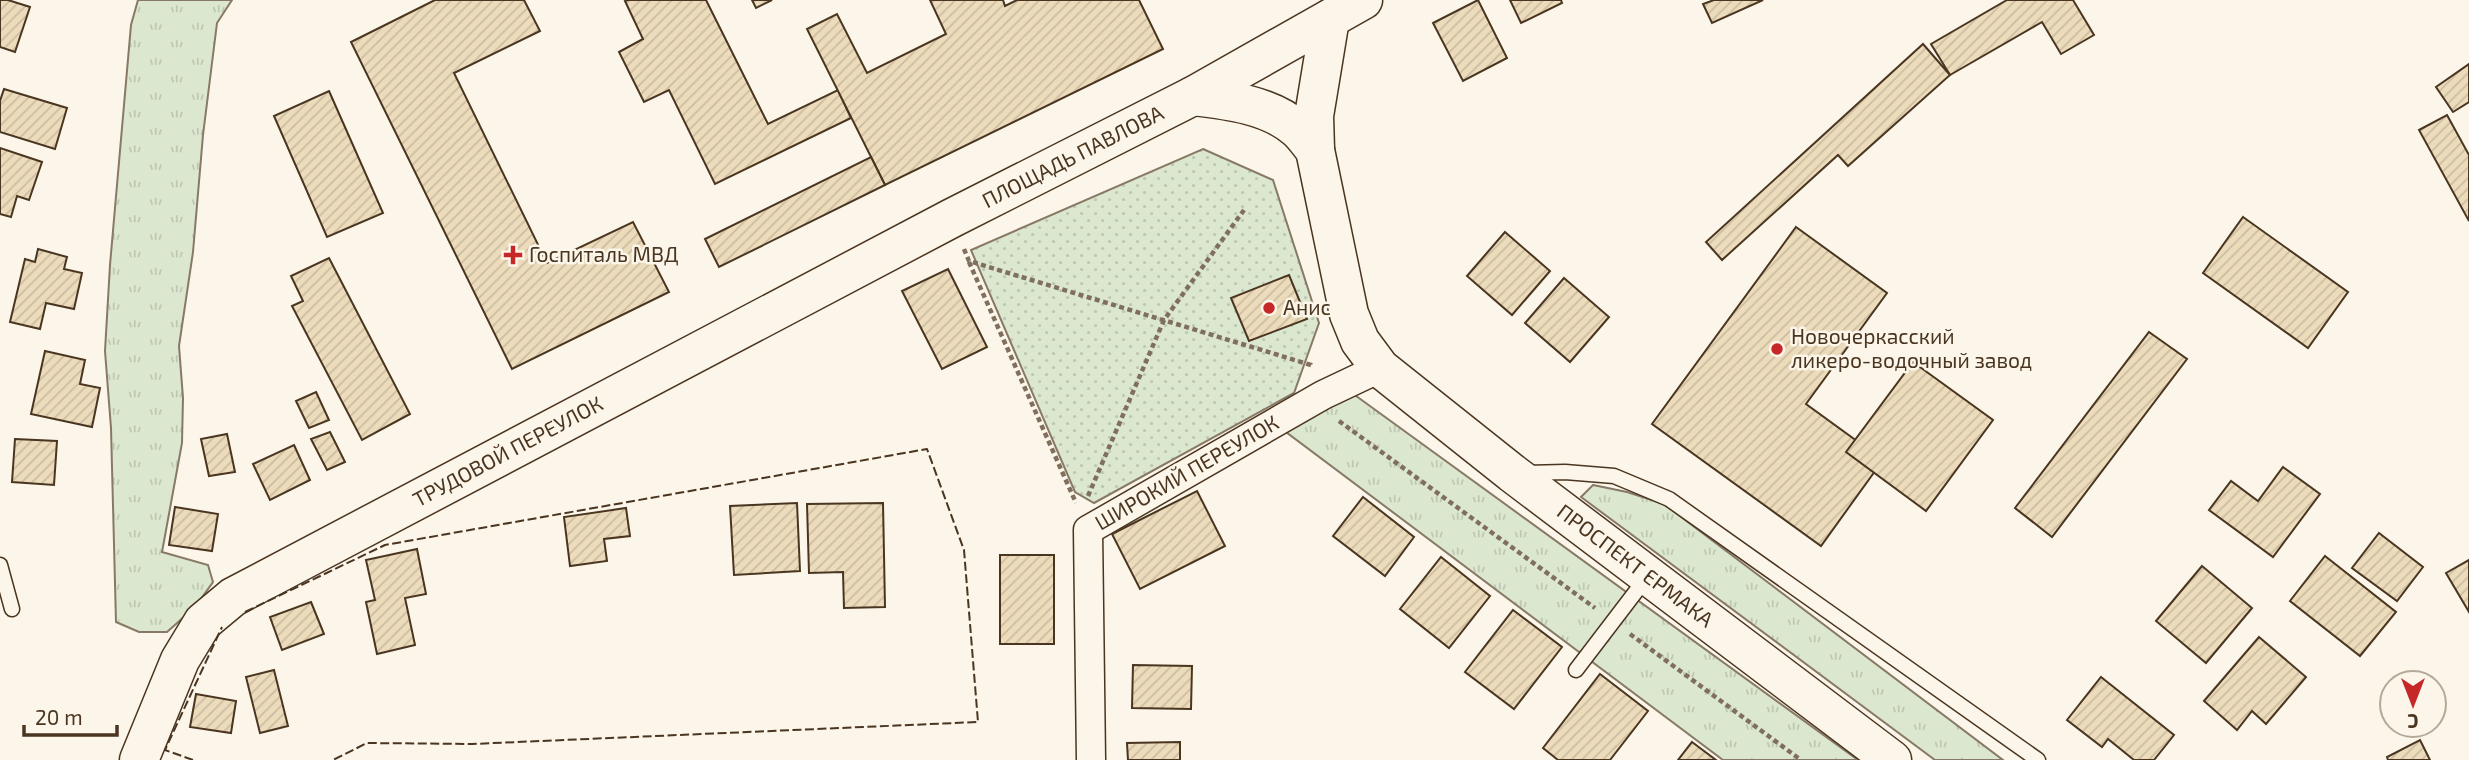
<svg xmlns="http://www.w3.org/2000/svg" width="2469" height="760" font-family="'Exo 2',sans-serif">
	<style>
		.grass { fill: url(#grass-tufts); stroke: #887966; stroke-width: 2 }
		.park { fill: url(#park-dots); stroke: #887966; stroke-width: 2 }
		.building { fill: url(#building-hatch); stroke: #4a3520; stroke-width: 2 }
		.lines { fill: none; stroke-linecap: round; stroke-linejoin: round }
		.lane-casing { stroke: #4a3520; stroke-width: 17 }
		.street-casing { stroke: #4a3520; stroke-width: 31 }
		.secondary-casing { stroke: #4a3520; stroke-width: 41 }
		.path { stroke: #7f6f5c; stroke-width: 4.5; stroke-dasharray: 5 3.5; stroke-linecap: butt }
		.lane { stroke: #fbf6e9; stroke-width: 14 }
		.street { stroke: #fbf6e9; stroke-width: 28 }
		.secondary { stroke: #fbf6e9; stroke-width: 38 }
		.fence { stroke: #4a3520; stroke-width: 2; stroke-dasharray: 9 3.5; stroke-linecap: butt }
		.poi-dot { fill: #c62828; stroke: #fbf6e9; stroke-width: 2.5 }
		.labels { text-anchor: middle; stroke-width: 5; stroke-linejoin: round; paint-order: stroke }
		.street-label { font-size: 21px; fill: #4a3520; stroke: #fbf6e9 }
		.poi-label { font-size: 21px; fill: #4a3520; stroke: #fbf6e9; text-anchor: start }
	</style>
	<defs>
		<pattern id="grass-tufts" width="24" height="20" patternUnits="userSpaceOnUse" patternTransform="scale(1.75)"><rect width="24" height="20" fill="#dce7d0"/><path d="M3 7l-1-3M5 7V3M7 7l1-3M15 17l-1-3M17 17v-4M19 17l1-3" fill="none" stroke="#bec7b2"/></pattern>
		<pattern id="park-dots" width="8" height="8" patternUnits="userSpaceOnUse" patternTransform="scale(1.75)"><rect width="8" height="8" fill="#dce7d0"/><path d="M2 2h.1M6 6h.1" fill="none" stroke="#bec7b2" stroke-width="1.8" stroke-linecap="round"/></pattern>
		<pattern id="building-hatch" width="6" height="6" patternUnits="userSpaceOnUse" patternTransform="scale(1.75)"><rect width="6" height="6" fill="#ecdcbc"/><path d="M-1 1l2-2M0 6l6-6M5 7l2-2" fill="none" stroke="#ccbda1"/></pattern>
	</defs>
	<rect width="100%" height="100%" fill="#fbf6e9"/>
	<g class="grass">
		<polygon points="138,0 232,0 217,23 203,135 193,252 179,346 183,398 182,443 162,552 208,565 213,582 195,607 167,632 139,632 116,622 111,428 105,351 110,265 131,25"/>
		<polygon points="1352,393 1858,760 1723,760 1286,432"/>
		<polygon points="1593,485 1627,492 1664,504 2003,760 1935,760 1581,497"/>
	</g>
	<polygon class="park" points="1203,149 1273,180 1319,323 1294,393 1094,503 1075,492 971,250"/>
	<g class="building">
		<polygon points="0,0 8,0 30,7 15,52 0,47"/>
		<polygon points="435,0 524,0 540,31 454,73 547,263 633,222 669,292 512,369 351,42"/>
		<polygon points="628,0 706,0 768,124 838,90 851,118 715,184 669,90 644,102 619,52 643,39 625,1"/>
		<polygon points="752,0 772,0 756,8"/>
		<polygon points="930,0 1003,0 1005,6 1017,0 1139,0 1163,49 885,185 807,29 837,14 867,73 946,34"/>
		<polygon points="1478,0 1507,58 1463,81 1433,23"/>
		<polygon points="1510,0 1561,0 1562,3 1521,23"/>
		<polygon points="1714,0 1763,0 1712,23 1703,4"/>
		<polygon points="2007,0 2073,0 2094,35 2061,54 2042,22 1950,75 1931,44"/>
		<polygon points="1923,44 1950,75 1848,166 1838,155 1722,260 1706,242"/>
		<polygon points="2469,64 2469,102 2453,112 2436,87"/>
		<polygon points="4,89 67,108 55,149 0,132 0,101"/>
		<polygon points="329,91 383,213 327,237 274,116"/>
		<polygon points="2447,115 2469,155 2469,221 2419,130"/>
		<polygon points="0,148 42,162 29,200 17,196 11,217 0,214"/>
		<polygon points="871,157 885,185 719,267 705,239"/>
		<polygon points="2243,217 2348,292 2308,348 2203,273"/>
		<polygon points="1796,227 1887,293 1806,404 1883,460 1821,546 1652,424"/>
		<polygon points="1505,232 1550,271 1512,315 1467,276"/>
		<polygon points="38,249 67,257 64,269 82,273 74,309 46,303 40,329 10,322 25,259 35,262"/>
		<polygon points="329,258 410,414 362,440 292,306 303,301 291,276"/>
		<polygon points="948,269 987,347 942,369 902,291"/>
		<polygon points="1289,275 1307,319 1249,341 1231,298"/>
		<polygon points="1564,278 1609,317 1570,362 1525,323"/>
		<polygon points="2149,332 2187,359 2052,537 2015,508"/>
		<polygon points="45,351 85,360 80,384 100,388 92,427 31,414"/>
		<polygon points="1913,362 1993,420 1926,511 1846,452"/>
		<polygon points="316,392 329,420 309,428 296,401"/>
		<polygon points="330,432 345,462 327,470 311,439"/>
		<polygon points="227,434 235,472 209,476 201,439"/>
		<polygon points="15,439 57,441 54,485 12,482"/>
		<polygon points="294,445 310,480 270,500 253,464"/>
		<polygon points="2283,467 2320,494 2273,557 2209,510 2231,481 2258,501"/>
		<polygon points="1197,491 1225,546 1140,589 1112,534"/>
		<polygon points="1363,497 1414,537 1385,576 1333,536"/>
		<polygon points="797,503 800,571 734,575 730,506"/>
		<polygon points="883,503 885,607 844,608 843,572 809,573 807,504"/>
		<polygon points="175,507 218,514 212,551 169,545"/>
		<polygon points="626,508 630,536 604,539 607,561 570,566 564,517"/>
		<polygon points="2379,533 2423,567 2397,601 2352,568"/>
		<polygon points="417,549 426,594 405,598 415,645 377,654 366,602 375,600 366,560"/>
		<rect x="1000" y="555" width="54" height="89"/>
		<polygon points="2325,556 2396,612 2360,656 2290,601"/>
		<polygon points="1441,557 1490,596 1449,648 1400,609"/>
		<polygon points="2469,560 2469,612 2446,573"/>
		<polygon points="2202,566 2252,608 2206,663 2156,621"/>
		<polygon points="311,602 324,634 282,650 270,617"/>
		<polygon points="1513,610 1562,647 1514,709 1465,672"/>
		<polygon points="2259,637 2306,677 2266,724 2252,711 2237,730 2204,701"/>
		<polygon points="1133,665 1192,666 1191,709 1132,708"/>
		<polygon points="274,670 288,726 260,733 246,677"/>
		<polygon points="1600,674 1648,711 1610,760 1558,760 1543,748"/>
		<polygon points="2101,677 2174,735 2154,760 2134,760 2108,739 2102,747 2067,720"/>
		<polygon points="196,694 236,701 231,733 190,727"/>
		<polygon points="2420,740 2430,760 2388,760 2387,757"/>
		<polygon points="1180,742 1180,760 1128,760 1127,743"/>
		<polygon points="1692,742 1716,760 1678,760"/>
	</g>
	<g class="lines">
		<defs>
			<g id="lane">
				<polyline points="1526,473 1565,472 1614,476 1669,499 2038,760"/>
				<polyline points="0,565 12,609"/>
				<polyline points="1576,670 1647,577"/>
			</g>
			<polyline id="street" points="1091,760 1088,530 1323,395 1380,368"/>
			<g id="secondary">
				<polyline points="1330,19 1314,116 1315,150 1349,314 1360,341 1380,368 1512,473 1892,760"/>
				<path d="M1193 96C1228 100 1270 105 1297 129 1304 135 1309 143 1315 150"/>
				<polyline points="139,760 180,660 203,622 233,597 952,218 1193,96 1363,0"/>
			</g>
		</defs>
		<use href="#lane" class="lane-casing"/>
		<use href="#street" class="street-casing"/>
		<use href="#secondary" class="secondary-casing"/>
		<g class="path">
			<polyline points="964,249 969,261 1311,365 1312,367"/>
			<polyline points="969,262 1076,503"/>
			<polyline points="1339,421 1595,608"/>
			<polyline points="1088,496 1164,320 1244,210"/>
			<polyline points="1630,634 1801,760"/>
		</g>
		<use href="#lane" class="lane"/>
		<use href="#street" class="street"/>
		<use href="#secondary" class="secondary"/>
		<g class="fence">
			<polyline points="245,612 385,545 927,449 964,550 978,722 472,744 367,743 333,760"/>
			<polyline points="193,760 165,750 222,627"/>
		</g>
	</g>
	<g class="poi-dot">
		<path d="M509.5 244.5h7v7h7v7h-7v7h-7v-7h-7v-7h7z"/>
		<circle cx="1269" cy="308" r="7"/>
		<circle cx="1777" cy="349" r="7"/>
	</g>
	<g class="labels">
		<g class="street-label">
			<text transform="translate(1073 157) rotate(-27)" y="7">ПЛОЩАДЬ ПАВЛОВА</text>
			<text transform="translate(508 452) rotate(-28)" y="7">ТРУДОВОЙ ПЕРЕУЛОК</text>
			<text transform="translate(1187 473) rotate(-30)" y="7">ШИРОКИЙ ПЕРЕУЛОК</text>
			<text transform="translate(1635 566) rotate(37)" y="7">ПРОСПЕКТ ЕРМАКА</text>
		</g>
		<g class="poi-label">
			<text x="529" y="262">Госпиталь МВД</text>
			<text x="1283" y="315">Анис</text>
			<text x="1791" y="344">Новочеркасский<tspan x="1791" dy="24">ликеро-водочный завод</tspan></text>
		</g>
	</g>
	<g transform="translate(2413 704) rotate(180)"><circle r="33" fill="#fbf6e9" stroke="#b4a999" stroke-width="2"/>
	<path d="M0-5L12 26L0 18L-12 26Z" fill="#c62828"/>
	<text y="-10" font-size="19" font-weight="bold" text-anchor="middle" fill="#4a3520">С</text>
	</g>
	<path d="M24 725v10h93v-10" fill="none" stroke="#4a3520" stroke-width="3.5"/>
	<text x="35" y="725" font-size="21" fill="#4a3520" stroke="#fbf6e9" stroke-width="5" paint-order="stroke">20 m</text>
</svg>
